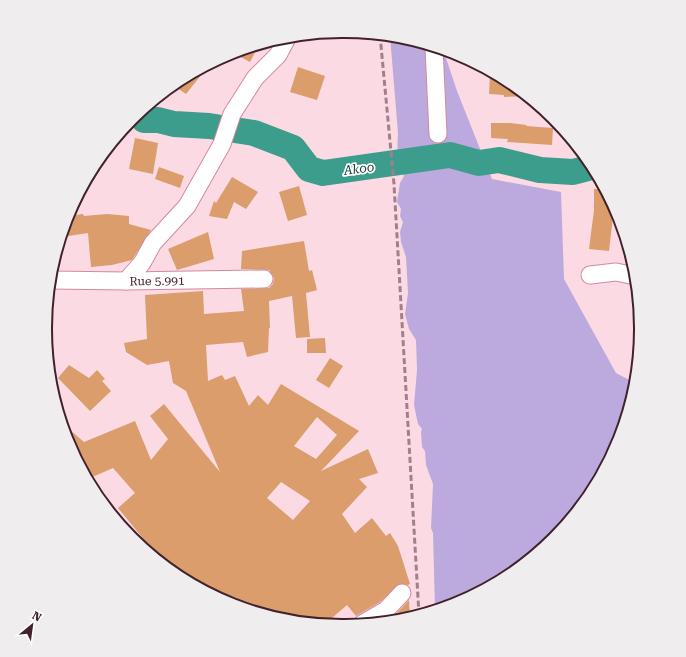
<svg xmlns="http://www.w3.org/2000/svg" width="686" height="657" font-family="'Roboto Serif',serif">
	<style>
		.green { fill: #bcaadf }
		.lines { fill: none; stroke-linecap: round; stroke-linejoin: round }
		.river { stroke: #3d9d8c; stroke-width: 26 }
		.building { fill: #da9d6b; fill-rule: evenodd }
		.minor-casing { stroke: #d488a0; stroke-width: 19 }
		.minor { stroke: #fff; stroke-width: 17 }
		.rail { stroke: #a1808a; stroke-width: 3; stroke-dasharray: 6 3; stroke-linecap: butt }
		.labels { text-anchor: middle; stroke-width: 3.5; stroke-linejoin: round; paint-order: stroke }
		.street-label { font-size: 12px; fill: #41222c; stroke: #fff }
		.water-label { font-size: 13px; font-style: italic; fill: #1c463f; stroke: #fff }
		.rim { fill: none; stroke: #41222c; stroke-width: 2 }
	</style>
	<rect width="100%" height="100%" fill="#fcdae4"/>
	<path class="green" d="M390 36 401 37 443 49 457 91 492 179 561 192 564 279 616 373 635 383C634 394 629 406 625 418 598 507 525 583 435 610L433 533 431 528 433 484 426 465 425 451 422 447 421 432 422 429 418 424 414 405 417 370 416 340 409 329 405 314 408 293 406 257 401 242 400 232 403 222 400 216 401 209 397 202 400 183 404 176C397 163 397 147 398 133Z"/>
	<g class="lines">
		<polyline class="river" points="139,113 144,120 158,120 174,124 209,126 254,133 293,148 309,169 323,173 450,155 479,163 499,160 540,170 573,172 592,167"/>
	</g>
	<g class="building">
		<polygon points="259,45 250,62 233,53"/>
		<polygon points="210,64 186,94 173,85 178,81"/>
		<polygon points="298,67 325,76 317,100 290,92"/>
		<polygon points="490,75 497,75 508,81 527,96 504,97 504,95 489,94"/>
		<polygon points="491,123 510,123 527,125 526,126 553,128 552,145 507,142 508,139 491,138"/>
		<polygon points="135,138 158,143 153,174 129,169"/>
		<polygon points="159,167 184,176 180,188 155,179"/>
		<polygon points="232,177 258,192 246,209 234,202 227,219 209,216 214,201 216,203"/>
		<polygon points="299,186 307,215 288,221 279,192"/>
		<polygon points="594,189 604,189 614,208 609,251 589,249 594,210"/>
		<polygon points="83,214 84,216 107,214 129,216 129,224 151,230 132,260 112,265 91,267 88,233 62,237 68,216"/>
		<polygon points="208,232 214,259 177,270 168,249"/>
		<path d="M304 241 309 271 312 270 317 290 306 293 310 337 296 338 292 296 269 301 270 328H269L268 352 247 357 243 342 206 345 208 381 222 375 225 380 235 376 249 406 258 395 268 405 281 384 359 431 321 471 368 449 378 473 359 479 367 487 342 514 355 533 372 518 386 536 390 533 398 546 410 584 408 585 399 584 380 602 356 616 347 605 325 624 285 620 229 603 178 576 148 551 151 548 118 508 135 493 113 468 88 479 68 442 63 424 84 442 135 421 151 460 168 439 150 416 164 404 220 472 186 391 173 383 169 361 147 365 126 352 124 343 147 339 145 295 203 291 204 314 244 311 241 289 269 288 273 284 274 278 269 270 241 269 242 251ZM317 417 337 435 316 459 294 446ZM281 482 310 501 293 520 267 498Z"/>
		<polygon points="325,338 326,353 307,353 307,339"/>
		<polygon points="330,358 343,366 329,388 316,380"/>
		<polygon points="69,365 89,378 97,370 105,379 102,381 111,391 90,411 58,378"/>
		<polygon points="409,600 410,618 396,621 396,614"/>
	</g>
	<g class="lines">
		<defs>
			<g id="minor">
				<polyline points="434,47 438,134"/>
				<polyline points="590,275 616,272 635,276"/>
				<polyline points="50,280 126,281 264,279"/>
				<polyline points="126,281 142,263 153,243 187,206 222,144 232,114 255,78 278,55 288,36"/>
				<polyline points="362,624 386,610 402,593"/>
			</g>
		</defs>
		<use href="#minor" class="minor-casing"/>
		<use href="#minor" class="minor"/>
		<polyline class="rail" points="380,35 394,184 419,615"/>
	</g>
	<g class="labels">
		<g class="street-label">
			<text transform="translate(157 281) rotate(-1)" y="4">Rue 5.991</text>
		</g>
		<g class="water-label">
			<text transform="translate(359 168) rotate(-8)" y="5">Akoo</text>
		</g>
	</g>
	<path d="M0 0H686V657H0ZM342 38H344A290 290 0 0 1 634 328V329A290 290 0 0 1 344 619H342A290 290 0 0 1 52 329V328A290 290 0 0 1 342 38Z" fill="#f0edee" fill-rule="evenodd"/>
	<path class="rim" d="M342 38H344A290 290 0 0 1 634 328V329A290 290 0 0 1 344 619H342A290 290 0 0 1 52 329V328A290 290 0 0 1 342 38Z"/>
	<g transform="translate(32 625) rotate(29)" stroke="#ffffff" stroke-width="3" paint-order="stroke">
	<path d="M0-3L7 15L0 10L-7 15Z" fill="#41222c"/>
	<text y="-6" font-size="11" font-weight="bold" text-anchor="middle" fill="#41222c">N</text>
	</g>
</svg>
